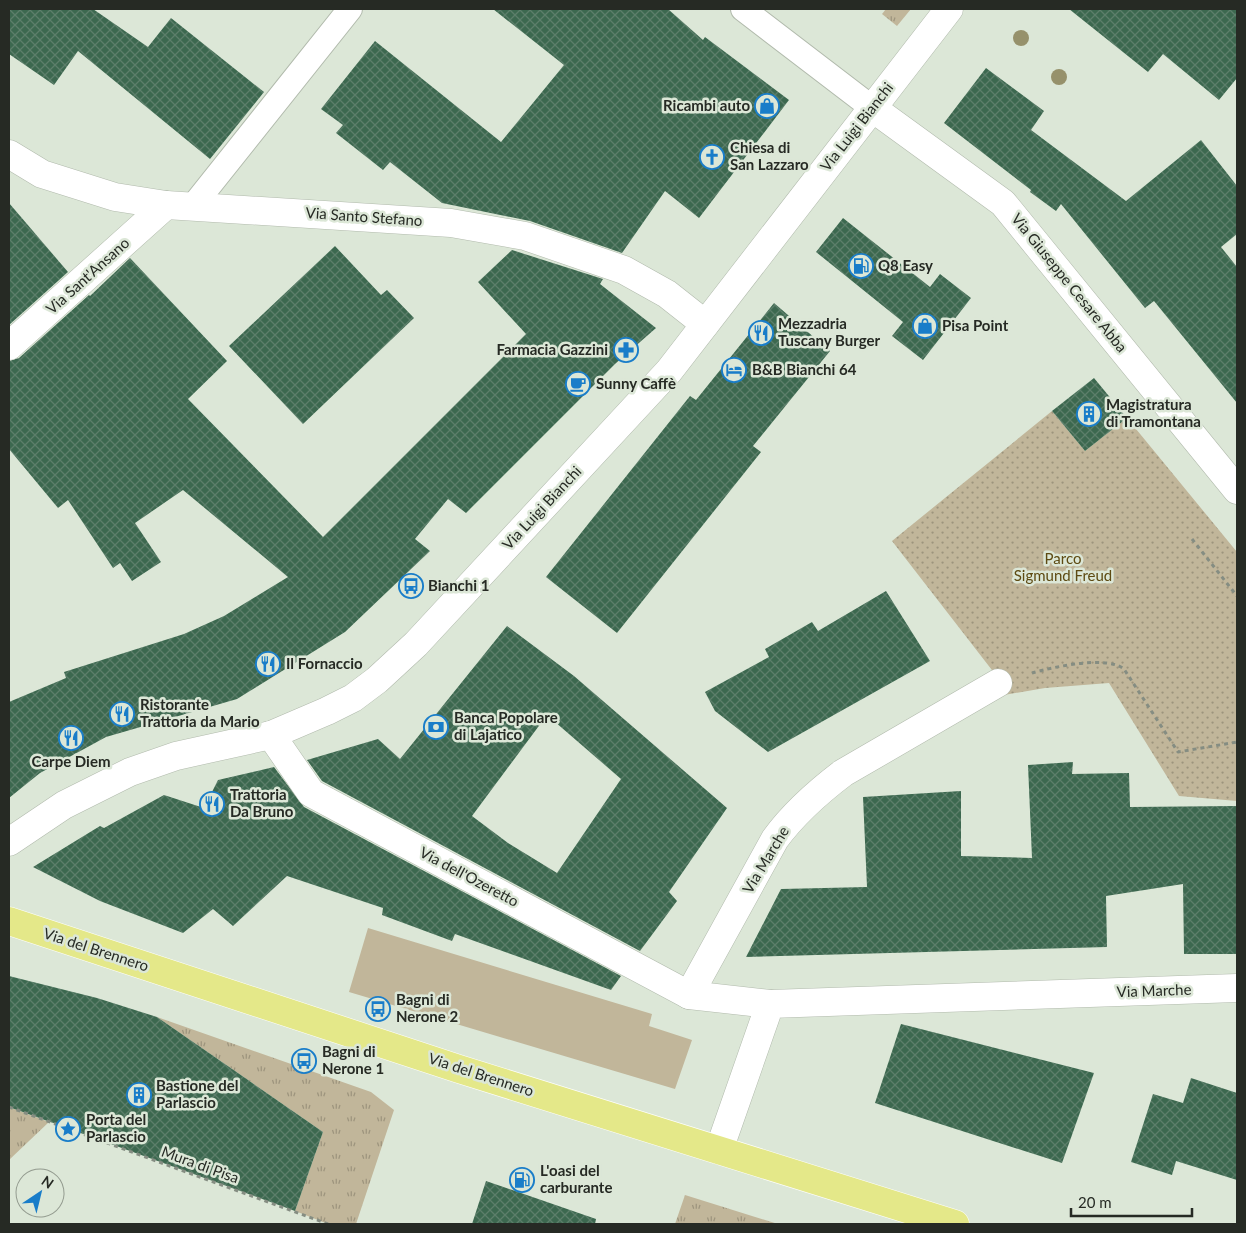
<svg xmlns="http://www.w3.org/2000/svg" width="1246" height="1233" font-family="Lato,sans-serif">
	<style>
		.grass { fill: url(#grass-tufts) }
		.park { fill: url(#park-dots) }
		.garden { fill: #c1b69a }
		.building { fill: url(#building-cross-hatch); fill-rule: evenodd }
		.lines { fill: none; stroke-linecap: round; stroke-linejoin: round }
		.service-casing { stroke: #b1baac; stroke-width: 26 }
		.pedestrian-casing { stroke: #b1baac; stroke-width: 29 }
		.minor-casing { stroke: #b1baac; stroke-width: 29 }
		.tertiary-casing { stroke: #b1baac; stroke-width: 29 }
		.primary-casing { stroke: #fff; stroke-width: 29 }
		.path { stroke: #858d82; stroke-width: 3; stroke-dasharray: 4 4; stroke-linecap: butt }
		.service { stroke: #fff; stroke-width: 24 }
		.pedestrian { stroke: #fff; stroke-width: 28 }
		.minor { stroke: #fff; stroke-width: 28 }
		.tertiary { stroke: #fff; stroke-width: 28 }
		.primary { stroke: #e4e889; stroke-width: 28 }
		.tree { fill: #96916b }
		.labels { text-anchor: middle; stroke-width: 5; stroke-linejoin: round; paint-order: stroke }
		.poi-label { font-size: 15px; font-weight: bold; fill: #262a24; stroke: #dce7d7; text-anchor: start }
		.street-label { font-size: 15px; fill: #262a24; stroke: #dce7d7 }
		.park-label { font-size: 15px; fill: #5d4a12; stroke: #dce7d7 }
	</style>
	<defs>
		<pattern id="grass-tufts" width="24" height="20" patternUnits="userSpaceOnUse" patternTransform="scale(1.25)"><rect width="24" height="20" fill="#c1b69a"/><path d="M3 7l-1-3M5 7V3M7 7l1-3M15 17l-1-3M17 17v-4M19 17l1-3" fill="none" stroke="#9d947d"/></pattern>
		<pattern id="park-dots" width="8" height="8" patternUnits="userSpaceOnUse" patternTransform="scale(1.25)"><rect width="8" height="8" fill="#c1b69a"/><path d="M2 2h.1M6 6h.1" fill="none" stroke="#9d947d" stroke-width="1.8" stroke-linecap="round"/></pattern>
		<pattern id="building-cross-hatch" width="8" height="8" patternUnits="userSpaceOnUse" patternTransform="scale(1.25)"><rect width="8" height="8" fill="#3c684f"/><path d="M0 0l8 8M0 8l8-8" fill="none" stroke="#5c7e6a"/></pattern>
	</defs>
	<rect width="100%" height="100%" fill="#dce7d7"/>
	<g class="grass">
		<polygon points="886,9 911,9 897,26 882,14"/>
		<polygon points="157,1017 371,1092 394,1110 356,1224 328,1224 295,1211 323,1132"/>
		<polygon points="9,1107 49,1122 9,1160"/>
		<polygon points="685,1195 778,1224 675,1224"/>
	</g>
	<polygon class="park" points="1052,411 1085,451 1127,418 1237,552 1237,801 1179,796 1109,683 1045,688 1004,695 995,674 892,541"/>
	<polygon class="garden" points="368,928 652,1014 649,1026 692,1040 675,1089 349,992"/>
	<g class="building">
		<polygon points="9,9 93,9 148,47 171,18 264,92 210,159 78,51 54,85 9,54"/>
		<polygon points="493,9 668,9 703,40 705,37 789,100 699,218 665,191 622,253 530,221 442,203 390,162 383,170 336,133 343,125 321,109 375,41 501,142 564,65"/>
		<polygon points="1069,9 1237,9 1237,78 1219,100 1163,54 1148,72"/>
		<polygon points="986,68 1044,111 1031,130 1126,201 1201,140 1237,186 1237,234 1221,247 1237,267 1237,403 1154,301 1145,308 1061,204 1056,211 1030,192 1031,190 944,123"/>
		<polygon points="9,203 68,272 9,325"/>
		<polygon points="843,218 930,287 940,274 971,298 923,360 892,336 903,322 816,252"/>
		<polygon points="335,246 381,295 387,290 414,318 303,424 229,346"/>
		<polygon points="512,250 603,279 600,284 656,328 615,364 466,513 448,499 415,539 430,551 345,632 237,699 106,737 40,773 9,798 9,702 66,678 64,672 184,634 224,616 288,577 183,490 135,523 161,562 132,581 120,563 113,568 68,500 58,508 9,449 9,361 19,358 89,295 90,296 130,258 227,361 188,399 323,537 526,334 478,282"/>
		<polygon points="774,303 830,351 753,446 761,452 617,633 546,577 690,396 696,400"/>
		<polygon points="1094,378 1127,418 1085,451 1052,411"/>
		<polygon points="886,591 930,661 768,752 715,711 705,692 769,657 765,649 812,622 818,631"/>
		<path d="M507 626 574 676 727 808 669 892 677 901 640 951 322 781 307 760 378 739 400 759ZM547 715 621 779 557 873 508 843 472 816Z"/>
		<polygon points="1073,762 1072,774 1129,773 1130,807 1237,806 1237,954 1184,954 1183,884 1106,896 1107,947 746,957 781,889 867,887 863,797 961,791 961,856 1032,858 1028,765"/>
		<polygon points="274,767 304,807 621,976 611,990 455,934 452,941 382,915 383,908 287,876 233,926 213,909 183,933 100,901 33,867 100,826 104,828 164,795 204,808 218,780"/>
		<polygon points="9,976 97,998 157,1017 323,1132 295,1211 9,1107"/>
		<polygon points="901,1024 1094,1073 1062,1163 875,1103"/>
		<polygon points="1191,1078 1237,1093 1237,1180 1176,1161 1172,1175 1131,1162 1153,1094 1183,1103"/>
		<polygon points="486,1181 596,1219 595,1224 472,1224"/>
	</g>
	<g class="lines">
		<defs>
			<g id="service">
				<polyline points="743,9 871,107"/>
				<polyline points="193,206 350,9"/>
			</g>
			<g id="pedestrian">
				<polyline points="271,735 311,793 689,995 770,1004"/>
				<path d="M689 995 775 839C794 813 818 792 843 773L998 683"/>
			</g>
			<g id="minor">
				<polyline points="871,107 1003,203 1237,490"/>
				<polyline points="9,154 42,174 115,197 166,205 451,223 525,236 624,270 667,294 705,324"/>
				<polyline points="9,346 166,205"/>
				<polyline points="719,1150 770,1004 1237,988"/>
			</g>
			<polyline id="tertiary" points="9,842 64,805 130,772 176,756 271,735 327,711 353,698 377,680 416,644 669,371 949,9"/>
			<polyline id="primary" points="9,921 459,1069 955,1224"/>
		</defs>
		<use href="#service" class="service-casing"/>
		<use href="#pedestrian" class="pedestrian-casing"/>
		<use href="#minor" class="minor-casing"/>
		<use href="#tertiary" class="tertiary-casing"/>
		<use href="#primary" class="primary-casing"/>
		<g class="path">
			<polyline points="1192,539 1237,596"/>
			<path d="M1032 673C1053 667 1107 655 1124 669L1178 752 1237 742"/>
			<polyline points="9,1107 328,1224"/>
		</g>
		<use href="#service" class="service"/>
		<use href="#pedestrian" class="pedestrian"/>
		<use href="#minor" class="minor"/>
		<use href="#tertiary" class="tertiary"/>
		<use href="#primary" class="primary"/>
	</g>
	<g class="tree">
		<circle cx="1021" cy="38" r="8"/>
		<circle cx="1059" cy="77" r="8"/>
	</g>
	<defs>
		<symbol id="shop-ring" viewBox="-11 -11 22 22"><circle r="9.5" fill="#dce7d7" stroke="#197dc9" stroke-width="1.5"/><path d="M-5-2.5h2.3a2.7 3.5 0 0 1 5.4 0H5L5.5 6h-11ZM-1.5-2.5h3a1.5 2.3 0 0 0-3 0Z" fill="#197dc9"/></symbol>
		<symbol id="church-ring" viewBox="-11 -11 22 22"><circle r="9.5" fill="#dce7d7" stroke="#197dc9" stroke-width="1.5"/><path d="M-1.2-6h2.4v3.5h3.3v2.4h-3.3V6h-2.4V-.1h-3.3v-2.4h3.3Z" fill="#197dc9"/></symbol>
		<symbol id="fuel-ring" viewBox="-11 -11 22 22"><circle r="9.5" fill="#dce7d7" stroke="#197dc9" stroke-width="1.5"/><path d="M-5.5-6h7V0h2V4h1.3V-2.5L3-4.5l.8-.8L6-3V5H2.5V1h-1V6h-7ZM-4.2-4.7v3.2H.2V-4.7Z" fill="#197dc9"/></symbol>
		<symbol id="restaurant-ring" viewBox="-11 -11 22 22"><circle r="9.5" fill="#dce7d7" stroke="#197dc9" stroke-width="1.5"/><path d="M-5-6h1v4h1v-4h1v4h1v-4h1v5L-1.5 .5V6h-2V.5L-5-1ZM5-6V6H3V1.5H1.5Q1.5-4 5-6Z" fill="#197dc9"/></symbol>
		<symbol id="pharmacy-ring" viewBox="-11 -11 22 22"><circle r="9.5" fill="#dce7d7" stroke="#197dc9" stroke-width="1.5"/><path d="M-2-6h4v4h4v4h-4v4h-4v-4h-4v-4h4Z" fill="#197dc9"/></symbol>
		<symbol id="hotel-ring" viewBox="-11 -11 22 22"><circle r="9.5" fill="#dce7d7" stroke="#197dc9" stroke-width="1.5"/><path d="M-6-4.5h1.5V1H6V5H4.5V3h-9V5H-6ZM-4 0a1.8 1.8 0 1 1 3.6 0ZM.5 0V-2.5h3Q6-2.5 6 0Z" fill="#197dc9"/></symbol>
		<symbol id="cafe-ring" viewBox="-11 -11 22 22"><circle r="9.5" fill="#dce7d7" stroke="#197dc9" stroke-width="1.5"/><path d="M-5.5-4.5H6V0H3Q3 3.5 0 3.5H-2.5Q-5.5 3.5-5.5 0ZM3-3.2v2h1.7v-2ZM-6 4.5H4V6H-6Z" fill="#197dc9"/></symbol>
		<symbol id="building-ring" viewBox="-11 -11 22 22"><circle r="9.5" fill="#dce7d7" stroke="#197dc9" stroke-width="1.5"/><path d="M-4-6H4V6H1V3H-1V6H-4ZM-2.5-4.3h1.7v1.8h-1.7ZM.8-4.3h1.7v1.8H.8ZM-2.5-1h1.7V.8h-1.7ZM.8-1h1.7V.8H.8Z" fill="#197dc9"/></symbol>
		<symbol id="bus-ring" viewBox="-11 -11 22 22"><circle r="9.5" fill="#dce7d7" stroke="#197dc9" stroke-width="1.5"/><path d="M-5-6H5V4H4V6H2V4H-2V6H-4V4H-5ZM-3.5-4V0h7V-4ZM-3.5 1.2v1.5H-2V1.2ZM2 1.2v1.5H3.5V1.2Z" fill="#197dc9"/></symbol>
		<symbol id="bank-ring" viewBox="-11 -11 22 22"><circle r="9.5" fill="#dce7d7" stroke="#197dc9" stroke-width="1.5"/><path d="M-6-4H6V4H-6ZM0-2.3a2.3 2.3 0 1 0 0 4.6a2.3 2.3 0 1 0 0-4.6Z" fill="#197dc9"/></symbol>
		<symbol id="sight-ring" viewBox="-11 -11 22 22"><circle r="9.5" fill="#dce7d7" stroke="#197dc9" stroke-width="1.5"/><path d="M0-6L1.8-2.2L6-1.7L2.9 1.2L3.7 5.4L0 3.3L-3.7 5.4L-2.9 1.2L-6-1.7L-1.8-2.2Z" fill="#197dc9"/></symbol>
	</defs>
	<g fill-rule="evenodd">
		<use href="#shop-ring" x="753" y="92" width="28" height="28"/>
		<use href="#church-ring" x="698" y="143" width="28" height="28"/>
		<use href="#fuel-ring" x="847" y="252" width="28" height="28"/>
		<use href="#shop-ring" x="911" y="312" width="28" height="28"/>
		<use href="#restaurant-ring" x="747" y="319" width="28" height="28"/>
		<use href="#pharmacy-ring" x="612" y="336" width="28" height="28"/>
		<use href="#hotel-ring" x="720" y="356" width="28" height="28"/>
		<use href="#cafe-ring" x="564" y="370" width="28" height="28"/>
		<use href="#building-ring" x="1075" y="400" width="28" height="28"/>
		<use href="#bus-ring" x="397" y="572" width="28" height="28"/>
		<use href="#restaurant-ring" x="254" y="650" width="28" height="28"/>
		<use href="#restaurant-ring" x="108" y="700" width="28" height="28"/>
		<use href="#bank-ring" x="422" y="713" width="28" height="28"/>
		<use href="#restaurant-ring" x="57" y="724" width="28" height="28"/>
		<use href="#restaurant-ring" x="198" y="790" width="28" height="28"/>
		<use href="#bus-ring" x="364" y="995" width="28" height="28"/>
		<use href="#bus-ring" x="290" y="1047" width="28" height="28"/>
		<use href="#building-ring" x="125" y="1081" width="28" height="28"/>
		<use href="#sight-ring" x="54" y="1115" width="28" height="28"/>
		<use href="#fuel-ring" x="508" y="1166" width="28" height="28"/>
	</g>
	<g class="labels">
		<g class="poi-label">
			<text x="750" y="111" text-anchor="end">Ricambi auto</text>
			<text x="730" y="153">Chiesa di<tspan x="730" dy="17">San Lazzaro</tspan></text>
			<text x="878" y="271">Q8 Easy</text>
			<text x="778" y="329">Mezzadria<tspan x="778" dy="17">Tuscany Burger</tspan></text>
			<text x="942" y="331">Pisa Point</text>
			<text x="608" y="355" text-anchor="end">Farmacia Gazzini</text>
			<text x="752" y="375">B&amp;B Bianchi 64</text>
			<text x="596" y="389">Sunny Caffè</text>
			<text x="1106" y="410">Magistratura<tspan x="1106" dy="17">di Tramontana</tspan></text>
			<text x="428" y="591">Bianchi 1</text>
			<text x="286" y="669">Il Fornaccio</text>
			<text x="140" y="710">Ristorante<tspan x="140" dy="17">Trattoria da Mario</tspan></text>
			<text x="454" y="723">Banca Popolare<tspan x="454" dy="17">di Lajatico</tspan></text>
			<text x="71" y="767" text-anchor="middle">Carpe Diem</text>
			<text x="230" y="800">Trattoria<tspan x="230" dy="17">Da Bruno</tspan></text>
			<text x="396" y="1005">Bagni di<tspan x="396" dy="17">Nerone 2</tspan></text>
			<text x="322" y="1057">Bagni di<tspan x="322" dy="17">Nerone 1</tspan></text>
			<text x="156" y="1091">Bastione del<tspan x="156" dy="17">Parlascio</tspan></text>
			<text x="86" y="1125">Porta del<tspan x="86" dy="17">Parlascio</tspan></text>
			<text x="540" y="1176">L'oasi del<tspan x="540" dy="17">carburante</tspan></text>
		</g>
		<g class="street-label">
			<text transform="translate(857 127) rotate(-52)" y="5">Via Luigi Bianchi</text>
			<text transform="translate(364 217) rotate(4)" y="5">Via Santo Stefano</text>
			<text transform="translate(88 276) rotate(-42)" y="5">Via Sant'Ansano</text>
			<text transform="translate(1069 283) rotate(51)" y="5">Via Giuseppe Cesare Abba</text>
			<text transform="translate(542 508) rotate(-47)" y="5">Via Luigi Bianchi</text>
			<text transform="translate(766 860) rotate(-59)" y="5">Via Marche</text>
			<text transform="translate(469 877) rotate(28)" y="5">Via dell'Ozeretto</text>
			<text transform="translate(96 950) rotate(18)" y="5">Via del Brennero</text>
			<text transform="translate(1154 991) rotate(-2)" y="5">Via Marche</text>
			<text transform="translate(481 1075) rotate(18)" y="5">Via del Brennero</text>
			<text transform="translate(200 1165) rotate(20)" y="5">Mura di Pisa</text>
		</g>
		<g class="park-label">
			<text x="1063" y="564">Parco<tspan x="1063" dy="17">Sigmund Freud</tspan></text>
		</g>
	</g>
	<rect width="1246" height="1233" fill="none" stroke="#262a24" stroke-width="20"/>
	<g transform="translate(40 1193) rotate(35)"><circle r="24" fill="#dce7d7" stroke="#939b8f"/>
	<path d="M0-4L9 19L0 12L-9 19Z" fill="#197dc9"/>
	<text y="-8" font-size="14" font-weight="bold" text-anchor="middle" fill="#262a24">N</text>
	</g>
	<path d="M1071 1208v8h121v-8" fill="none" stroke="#262a24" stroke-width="2.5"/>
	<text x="1078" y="1208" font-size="15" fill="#262a24" stroke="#dce7d7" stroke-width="4" paint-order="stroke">20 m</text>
</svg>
